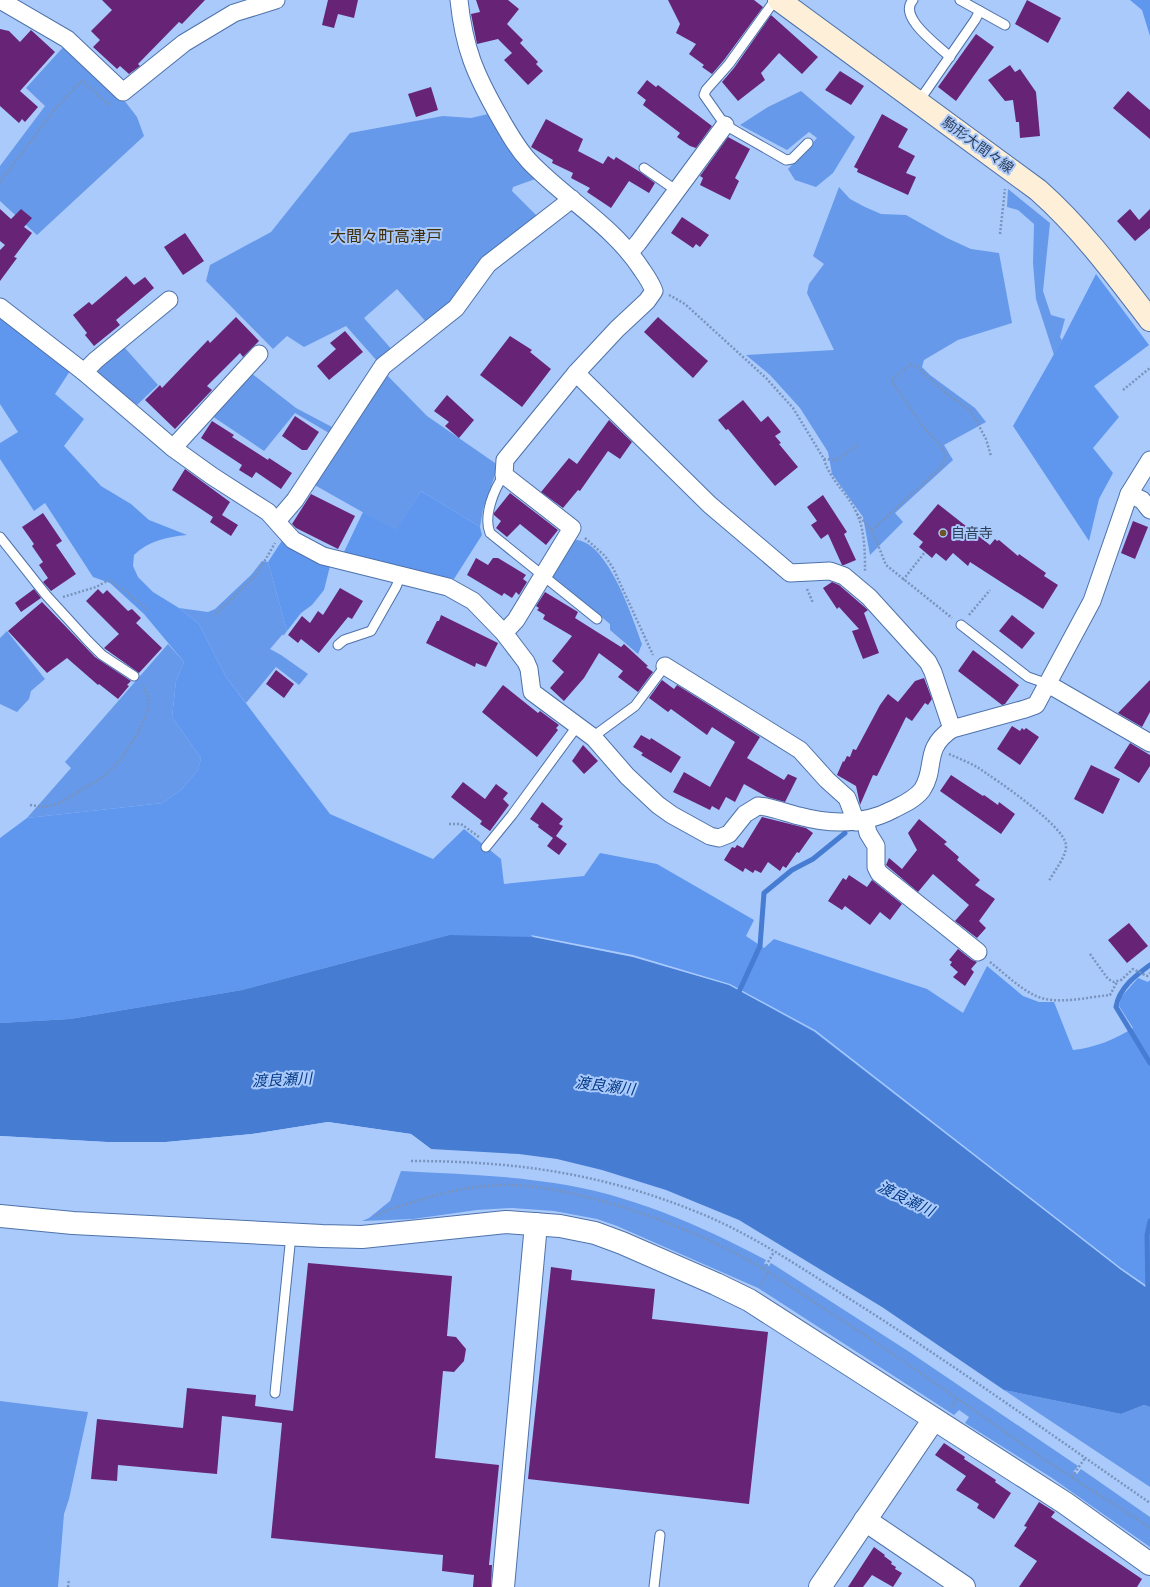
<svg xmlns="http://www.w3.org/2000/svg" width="1150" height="1587" font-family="'Noto Serif','Noto Sans JP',serif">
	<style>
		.green { fill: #6799ea }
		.forest { fill: #5f97ef }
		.water { fill: #467cd2 }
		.pier { fill: #aacafc }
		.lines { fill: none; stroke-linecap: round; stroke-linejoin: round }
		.stream { stroke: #467cd2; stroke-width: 5 }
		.building { fill: #672477 }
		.service-casing { stroke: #4e72aa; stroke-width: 11 }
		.minor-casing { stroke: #4e72aa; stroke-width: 19 }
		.tertiary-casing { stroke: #4e72aa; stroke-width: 24 }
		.secondary-casing { stroke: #4e72aa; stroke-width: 24 }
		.path { stroke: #7993bb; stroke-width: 2.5; stroke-dasharray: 2 2; stroke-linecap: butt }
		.service { stroke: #fff; stroke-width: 9 }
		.minor { stroke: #fff; stroke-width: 17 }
		.tertiary { stroke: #fff; stroke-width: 22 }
		.secondary { stroke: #fdefd8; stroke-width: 22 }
		.poi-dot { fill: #6e5325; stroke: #aacafc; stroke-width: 1.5 }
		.labels { text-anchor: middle; stroke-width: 4; stroke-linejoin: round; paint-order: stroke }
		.street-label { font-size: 14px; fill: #2c3c55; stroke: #aacafc }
		.poi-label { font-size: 14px; fill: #2c3c55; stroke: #aacafc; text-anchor: start }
		.water-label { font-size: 15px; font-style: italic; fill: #033986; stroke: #aacafc }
		.quarter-label { font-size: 16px; fill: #412d06; stroke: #aacafc }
	</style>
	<rect width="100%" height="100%" fill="#aacafc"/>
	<g class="green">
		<polygon points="66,44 124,100 137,117 144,136 37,235 0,201 0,166 45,106 26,88"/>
		<polygon points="801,91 855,137 833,173 816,187 795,180 788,169 817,138 809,132 787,150 740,125 768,107"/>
		<polygon points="488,114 513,154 538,178 513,187 512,191 537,216 464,280 465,286 455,304 427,323 397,289 364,318 394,352 378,362 346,326 304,347 287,336 273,349 206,281 210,265 271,232 350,133 443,116 471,118"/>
		<polygon points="839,187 850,199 865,207 881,214 906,215 947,238 971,249 999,253 1012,323 958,340 924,360 922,367 930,375 975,408 986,422 944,445 953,460 895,513 903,522 870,555 863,517 832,474 828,452 800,408 770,375 746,355 834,350 807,293 809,284 824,264 813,256"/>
		<polygon points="1008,189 1050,223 1043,291 1051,315 1065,319 1060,337 1062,340 1054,355 1036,299 1033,263 1034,224 1018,210 1007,207"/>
		<polygon points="124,347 158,385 137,405 98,373 100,366"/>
		<polygon points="384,372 427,416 495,463 495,475 483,509 480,527 421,491 396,531 311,483"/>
		<polygon points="251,373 296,408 332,427 329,433 295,413 264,451 212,416"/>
		<path d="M577 540C608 543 633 618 642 644L638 654 610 630V624L552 576 571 542Z"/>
		<polygon points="262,561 268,562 287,631 284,635 282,635 270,649 281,655 308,674 299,685 276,667 246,703 226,677 199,624 179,608 208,612 215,609 251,575"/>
		<polygon points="7,631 45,679 31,691 29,699 17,712 0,704 0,638"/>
		<polygon points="168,644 184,662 176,681 172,717 201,758 198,770 183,788 163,803 27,818 71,768 65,762"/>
		<path d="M401 1171C452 1174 504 1175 554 1183 629 1194 700 1225 766 1260L764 1264 769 1266 771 1263 908 1351 1078 1466 1073 1472 1077 1474 1081 1469 1150 1517V1547L1052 1478 965 1423 969 1417 959 1410 954 1415 758 1288 617 1226 597 1219 554 1211 512 1208 477 1210 413 1219 362 1221 369 1218 390 1201Z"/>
		<polygon points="1004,1390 1121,1414 1144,1405 1150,1407 1150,1487"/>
		<polygon points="0,1401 88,1412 69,1499 64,1514 58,1587 0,1587"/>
	</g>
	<g class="forest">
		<polygon points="1130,0 1150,0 1150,36 1142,10"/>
		<polygon points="1096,274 1149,345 1094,386 1119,417 1093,448 1113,473 1099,499 1089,541 1013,426 1062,340"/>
		<path d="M0 315 70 371 55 394 84 419 64 446 101 486 131 504 149 520 187 535C167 537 148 541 134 555L133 566 138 577 153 592 179 608 199 624 226 677 330 814 433 859 464 829 501 859 504 884 584 876 600 853 657 864 754 920 746 936 764 948 774 939 927 989 963 1013 987 966 1023 996 1039 1002H1054L1073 1050C1094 1048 1116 1039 1133 1028L1119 1006 1121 997 1138 978 1148 982 1150 980V1290L1120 1269 449 935 242 990 70 1019 0 1023V838L27 818 163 803 183 788 198 770 201 758 172 717 176 681 184 662 144 614 110 583 93 577 45 503 34 511 0 459V443L18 432 0 404Z"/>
		<polygon points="421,491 480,527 482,535 454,579 343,554 363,512 396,530"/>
		<polygon points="283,539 330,566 324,590 312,605 301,613 287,631 268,562"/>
	</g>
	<polygon class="water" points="449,935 533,937 633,957 729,985 814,1032 1120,1269 1150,1290 1150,1407 1144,1405 1121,1414 1004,1390 882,1307 739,1220 666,1190 602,1170 557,1159 519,1154 431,1149 411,1134 328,1122 252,1134 166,1142 107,1142 0,1136 0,1023 70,1019 242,990"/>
	<g class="pier">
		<polygon points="531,935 633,955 730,984 815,1030 1121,1268 1150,1288 1150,1290 1120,1269 814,1031 729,985 633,957 533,937"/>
		<polygon points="328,1122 411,1134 431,1149 429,1150 410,1136 328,1124 252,1136 166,1144 106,1144 0,1138 0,1136 107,1142 166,1142 252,1134"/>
	</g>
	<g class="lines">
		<g class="stream">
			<path d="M1150 965C1135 976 1119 988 1116 1007L1150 1063"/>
			<polyline points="737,996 760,946 764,893 792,870 813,859 845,833"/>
			<polyline points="1148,1294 1147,1235 1150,1221"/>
		</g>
	</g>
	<g class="building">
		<polygon points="102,0 205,0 182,24 179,22 138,64 140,66 129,74 120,66 117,69 93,47 100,40 91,31 112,10"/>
		<polygon points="328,0 358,0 354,18 338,14 334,28 322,25"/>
		<polygon points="476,0 508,0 519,9 507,24 523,40 520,43 538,62 536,64 543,71 528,85 504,60 512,53 498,39 477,44 471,14 480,12"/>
		<polygon points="668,0 754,0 763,7 724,60 712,74 702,67 704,65 689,54 696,44 676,33 680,24"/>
		<polygon points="1027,0 1061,18 1048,43 1015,24"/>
		<polygon points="771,15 818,57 802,74 779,53 761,73 765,80 738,101 722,82 734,68"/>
		<polygon points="0,29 9,31 20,42 31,30 55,52 20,91 38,107 25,122 22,119 19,123 0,106"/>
		<polygon points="976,34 994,47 956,101 938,87"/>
		<polygon points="1010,65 1015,72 1020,69 1036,92 1040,136 1020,138 1019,122 1016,122 1013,100 1005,101 988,80"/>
		<polygon points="840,71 864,86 851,105 825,90"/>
		<polygon points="647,80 656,87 658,85 712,126 696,148 690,146 677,137 680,133 643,105 646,100 637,93"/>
		<polygon points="431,87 438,110 416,117 408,94"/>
		<polygon points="1128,91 1150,110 1150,139 1113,108"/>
		<polygon points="882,114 908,129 898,147 915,156 906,173 916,177 908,195 857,172 858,169 854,167"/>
		<polygon points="546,119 583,139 578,151 603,164 608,156 614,160 616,157 640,172 655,183 649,193 629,181 611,208 587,192 590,188 571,178 573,173 552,163 553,160 531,147"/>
		<polygon points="728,137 750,149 735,178 739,181 730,200 700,185 703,178 700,176"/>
		<polygon points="0,209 11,219 21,209 32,218 24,227 32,233 14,257 17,258 0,281 0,250 5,245 0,241"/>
		<polygon points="1130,209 1139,220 1150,209 1150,228 1135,241 1117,221"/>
		<polygon points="682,217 709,235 700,247 696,244 693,248 671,233"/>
		<polygon points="185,233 204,261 183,275 164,247"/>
		<polygon points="126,276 134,285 145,277 154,288 116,320 120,325 94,346 85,335 87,333 73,315 89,302 92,305"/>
		<polygon points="236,317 259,341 243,357 240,353 207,386 212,390 175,429 145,400 160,385 162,388 208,340 210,343"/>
		<polygon points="658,317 708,361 693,378 644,332"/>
		<polygon points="345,331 363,352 329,380 317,366 336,349 330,343"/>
		<polygon points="510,336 532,350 530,352 551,369 522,407 480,375"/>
		<polygon points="447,395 474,420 459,438 445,426 449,422 434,411"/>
		<polygon points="743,400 761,422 768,416 781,432 775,436 781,443 779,444 798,467 775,486 728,429 726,430 718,420"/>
		<polygon points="295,416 319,432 307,450 302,450 282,436"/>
		<polygon points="609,420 632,442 620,459 608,451 580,491 578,490 563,508 541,492 569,458 577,464"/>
		<polygon points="212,421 234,435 232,437 268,460 269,458 292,473 281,489 256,472 252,478 239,470 242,465 201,438"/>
		<polygon points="185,469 230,502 222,515 238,525 231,536 210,522 213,517 172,490"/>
		<polygon points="510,493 558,530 546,545 520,524 507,537 496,528 501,521 494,515 494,513"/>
		<polygon points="311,494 355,516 338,549 296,528 292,524"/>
		<polygon points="823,495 847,532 844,534 856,560 844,565 842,565 828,534 821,539 811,525 817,521 807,507"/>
		<polygon points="938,504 990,545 995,539 997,541 999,540 1018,556 1019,554 1046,573 1044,576 1058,585 1043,609 970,562 968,566 953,553 946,561 936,553 932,558 919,547 923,542 913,534"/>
		<polygon points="43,513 62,541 56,545 76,574 51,591 43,582 48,578 39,565 43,562 32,546 34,544 22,527"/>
		<polygon points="1133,521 1148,527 1135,559 1121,553"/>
		<polygon points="476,558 488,565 493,558 498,558 526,575 523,579 527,582 519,595 516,592 512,598 504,593 502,596 467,575"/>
		<polygon points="832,582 839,585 868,610 864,613 879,653 863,659 852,631 859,629 839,607 837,609 823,588"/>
		<polygon points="340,588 363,601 352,619 348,617 319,653 301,639 298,643 288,635 302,616 310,623 318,611 323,615"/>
		<polygon points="34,589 41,598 21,612 15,603"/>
		<polygon points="98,589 103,594 107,590 128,611 132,609 141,618 136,623 162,648 139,673 104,648 119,634 86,601"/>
		<polygon points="545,592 578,612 575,618 621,647 624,644 648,666 646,667 653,672 638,692 618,677 623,671 599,653 584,678 564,701 550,688 564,672 552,661 572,636 543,619 545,615 537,610 539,608 536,606"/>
		<polygon points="42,602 95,657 131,681 127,685 129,686 118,699 99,684 98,685 67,658 47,673 8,631"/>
		<polygon points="441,615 498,643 486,667 476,663 475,667 426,643 437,621 439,621"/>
		<polygon points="1012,615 1035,633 1022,649 999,631"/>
		<polygon points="973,650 1019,685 1005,704 1002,705 958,671"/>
		<polygon points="276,670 294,684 284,698 266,684"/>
		<polygon points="924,678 932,699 928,705 925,703 912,721 906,717 877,776 873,775 860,805 856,786 837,775 843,761 844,762 847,756 850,757 853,749 856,750 880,705 888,694 898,702 915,681"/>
		<polygon points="662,680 674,689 677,685 760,737 747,758 784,780 788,774 797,778 785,802 767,797 744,784 735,802 726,797 719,810 712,806 710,810 673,792 684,772 710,787 735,742 712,727 707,735 671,709 668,712 649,698"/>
		<polygon points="1150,680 1150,712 1142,727 1118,713"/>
		<polygon points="503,685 538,713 540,711 559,725 556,728 558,730 537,757 482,712"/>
		<polygon points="1012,726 1020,731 1022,728 1024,730 1026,728 1039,737 1020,765 997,749"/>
		<polygon points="641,735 650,740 651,738 681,757 671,773 641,755 643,753 633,747"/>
		<polygon points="1130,743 1150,755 1150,766 1139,783 1114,768"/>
		<polygon points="583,745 598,761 584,774 572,761"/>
		<polygon points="1091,765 1120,779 1103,814 1074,799"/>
		<polygon points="951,775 983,796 984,795 998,805 999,802 1015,814 1001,834 940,791"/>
		<polygon points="463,782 485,799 496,784 508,793 503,799 509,805 490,831 480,824 482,821 451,797"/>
		<polygon points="542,802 563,819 559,824 563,826 556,836 567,844 559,855 547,846 553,838 538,827 539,825 530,819"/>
		<polygon points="762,817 806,828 813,833 799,853 797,852 786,868 783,866 780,871 768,862 761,873 755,870 753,873 745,868 743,872 724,860 732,847 735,848 737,845 743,848"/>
		<polygon points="919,819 947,842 944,844 959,857 957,860 980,880 975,885 995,899 979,921 986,928 977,938 955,921 969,905 933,874 918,892 886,865 889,858 902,869 917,850 908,833"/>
		<polygon points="849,875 867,887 872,880 902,904 890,920 880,912 870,925 845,906 842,910 828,901 843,878 846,880"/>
		<polygon points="1129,923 1148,946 1127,963 1108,940"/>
		<polygon points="958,949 972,960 977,962 971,969 974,972 965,986 953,977 958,972 950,965 952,962 949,960"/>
		<polygon points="308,1263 452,1276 447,1336 456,1337 466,1349 464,1361 454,1372 443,1371 435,1458 499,1465 489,1565 492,1565 491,1587 473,1587 474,1575 442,1571 443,1555 271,1538 282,1423 222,1416 217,1474 118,1465 117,1481 91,1479 97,1419 183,1428 187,1388 256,1395 255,1406 293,1411"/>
		<polygon points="551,1267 572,1270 571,1280 655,1289 652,1319 768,1332 749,1504 528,1479"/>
		<polygon points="944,1443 965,1457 964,1459 996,1480 995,1482 1011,1493 994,1519 977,1508 979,1504 956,1490 966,1476 935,1455"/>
		<polygon points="1039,1502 1055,1512 1051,1517 1142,1579 1137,1587 1019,1587 1037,1561 1014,1546 1027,1527 1024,1526"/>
		<polygon points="874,1547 885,1555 884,1556 892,1562 891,1564 896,1567 895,1569 902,1573 893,1587 872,1575 863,1587 848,1587"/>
	</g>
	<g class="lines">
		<defs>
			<g id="service">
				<polyline points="775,0 729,64 706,90 704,95 725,125 786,160 792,159 808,143"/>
				<path d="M913 0C897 17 939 46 950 57"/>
				<polyline points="960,0 1005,25"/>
				<polyline points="919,101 975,20 980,11"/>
				<polyline points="644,168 677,191"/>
				<path d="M504 475C494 489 483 516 490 533L597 619"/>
				<polyline points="0,537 46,595 88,641 102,655 134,676"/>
				<polyline points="961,625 1028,677 1048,684"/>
				<polyline points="338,645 344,640 371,631 396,587 401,574"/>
				<polyline points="594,738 598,733 635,706 665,666"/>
				<polyline points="486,847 512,815 578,725"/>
				<polyline points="275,1393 291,1235"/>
				<polyline points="654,1587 660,1535"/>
			</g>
			<g id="minor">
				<polyline points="0,0 67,39 123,92 184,43 234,13 276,0"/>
				<path d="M459 0C464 48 475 74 499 116 508 132 517 148 529 161 565 199 613 225 642 270 647 277 651 283 654 291L647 301 617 329 576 373 505 460 504 475 572 528 516 620 504 633"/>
				<polyline points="630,252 638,243 725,125"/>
				<path d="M0 307 84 372 173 448 212 476 268 512 293 540 323 556 448 587 473 601 504 633 526 662 529 669 532 692 594 738 627 776 658 805 672 815 710 836 719 838 729 834 745 814 758 806C772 807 786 813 799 816 832 825 864 825 894 809 904 804 915 799 922 790 937 768 922 749 952 729L1025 709 1036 705 1092 601 1129 494 1150 460"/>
				<polyline points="84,372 96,360 169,300"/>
				<polyline points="576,373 710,505 790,573 830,571 844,576 869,597 928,662 933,672 952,729"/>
				<polyline points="173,448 259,354"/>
				<polyline points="1129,494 1142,500 1150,510"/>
				<polyline points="277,521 295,500 383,366 456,308 488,264 572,199"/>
				<polyline points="665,666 800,750 827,780 847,798 856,822"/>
				<polyline points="1048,684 1150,743"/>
				<polyline points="865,820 868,833 876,846 876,867 879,873 978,952"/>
			</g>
			<g id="tertiary">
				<polyline points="0,1216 73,1223 322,1236 362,1237 506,1222 560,1226 595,1233 622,1243 716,1284 749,1300 1065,1503 1150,1564"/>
				<polyline points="865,1520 964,1587"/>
				<polyline points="503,1587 536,1224"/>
				<polyline points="820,1587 934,1419"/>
			</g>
			<path id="secondary" d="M779 0 1038 190C1081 228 1115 274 1150 320"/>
		</defs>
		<use href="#service" class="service-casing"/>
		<use href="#minor" class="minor-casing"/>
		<use href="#tertiary" class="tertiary-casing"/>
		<use href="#secondary" class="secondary-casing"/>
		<g class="path">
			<polyline points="0,182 55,109 80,82 84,82 108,104 111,102"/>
			<polyline points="1000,234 1005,189"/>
			<polyline points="669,295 685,304 766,378 793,408 824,459 837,460 859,444"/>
			<polyline points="1123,390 1150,368"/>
			<path d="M824 459C830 481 849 494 857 514 865 531 865 554 865 572"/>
			<polyline points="857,514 872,530 886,565 952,618"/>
			<polyline points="872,530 939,469 943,465 945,456 942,447 924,428 891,380 911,364 917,367 943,391 971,411 986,439 991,456"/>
			<polyline points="585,538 605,556 613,568 653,655"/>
			<polyline points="903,580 925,552"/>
			<polyline points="807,589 813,603"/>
			<polyline points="63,597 96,587 109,580 125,591 149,611"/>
			<polyline points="216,614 251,580 260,569 275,543"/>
			<polyline points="969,615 990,590"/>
			<path d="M949 754C958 758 968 762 977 767 995 779 1064 825 1066 845 1067 856 1054 871 1049 881"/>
			<polyline points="30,805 45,807 58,804 103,777 121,759 138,733 148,710 149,700 143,685"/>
			<polyline points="449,824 461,824 479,837"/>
			<polyline points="1090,954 1108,979 1114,982 1121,980 1133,969 1147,976 1150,973"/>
			<path d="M990 962C1004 973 1018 987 1034 995 1055 1006 1087 997 1110 995L1117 982"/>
			<path d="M411 1161C514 1161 601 1173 697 1212 752 1234 803 1269 853 1301 954 1365 1052 1435 1150 1503"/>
			<path d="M376 1216C389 1208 403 1206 417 1201 445 1191 477 1185 507 1185 574 1186 670 1220 729 1250 766 1268 799 1293 834 1315 894 1354 952 1395 1011 1436 1056 1469 1104 1497 1150 1528"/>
			<polyline points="764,1269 774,1252"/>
			<polyline points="760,1286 768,1272"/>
			<polyline points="951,1407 958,1398"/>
			<polyline points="1072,1477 1085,1458"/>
			<polyline points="68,1587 69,1579"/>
		</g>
		<use href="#service" class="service"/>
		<use href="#minor" class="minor"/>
		<use href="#tertiary" class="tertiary"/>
		<use href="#secondary" class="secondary"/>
	</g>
	<circle class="poi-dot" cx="943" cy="533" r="4"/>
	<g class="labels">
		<g class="street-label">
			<text transform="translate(978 145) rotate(36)" y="5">駒形大間々線</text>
		</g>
		<g class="poi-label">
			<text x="951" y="538">自音寺</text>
		</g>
		<g class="water-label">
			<text transform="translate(282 1080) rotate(-3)" y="5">渡良瀬川</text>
			<text transform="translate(605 1086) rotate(7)" y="5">渡良瀬川</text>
			<text transform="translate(906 1199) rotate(26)" y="5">渡良瀬川</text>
		</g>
		<g class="quarter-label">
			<text x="386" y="242">大間々町高津戸</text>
		</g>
	</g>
</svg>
